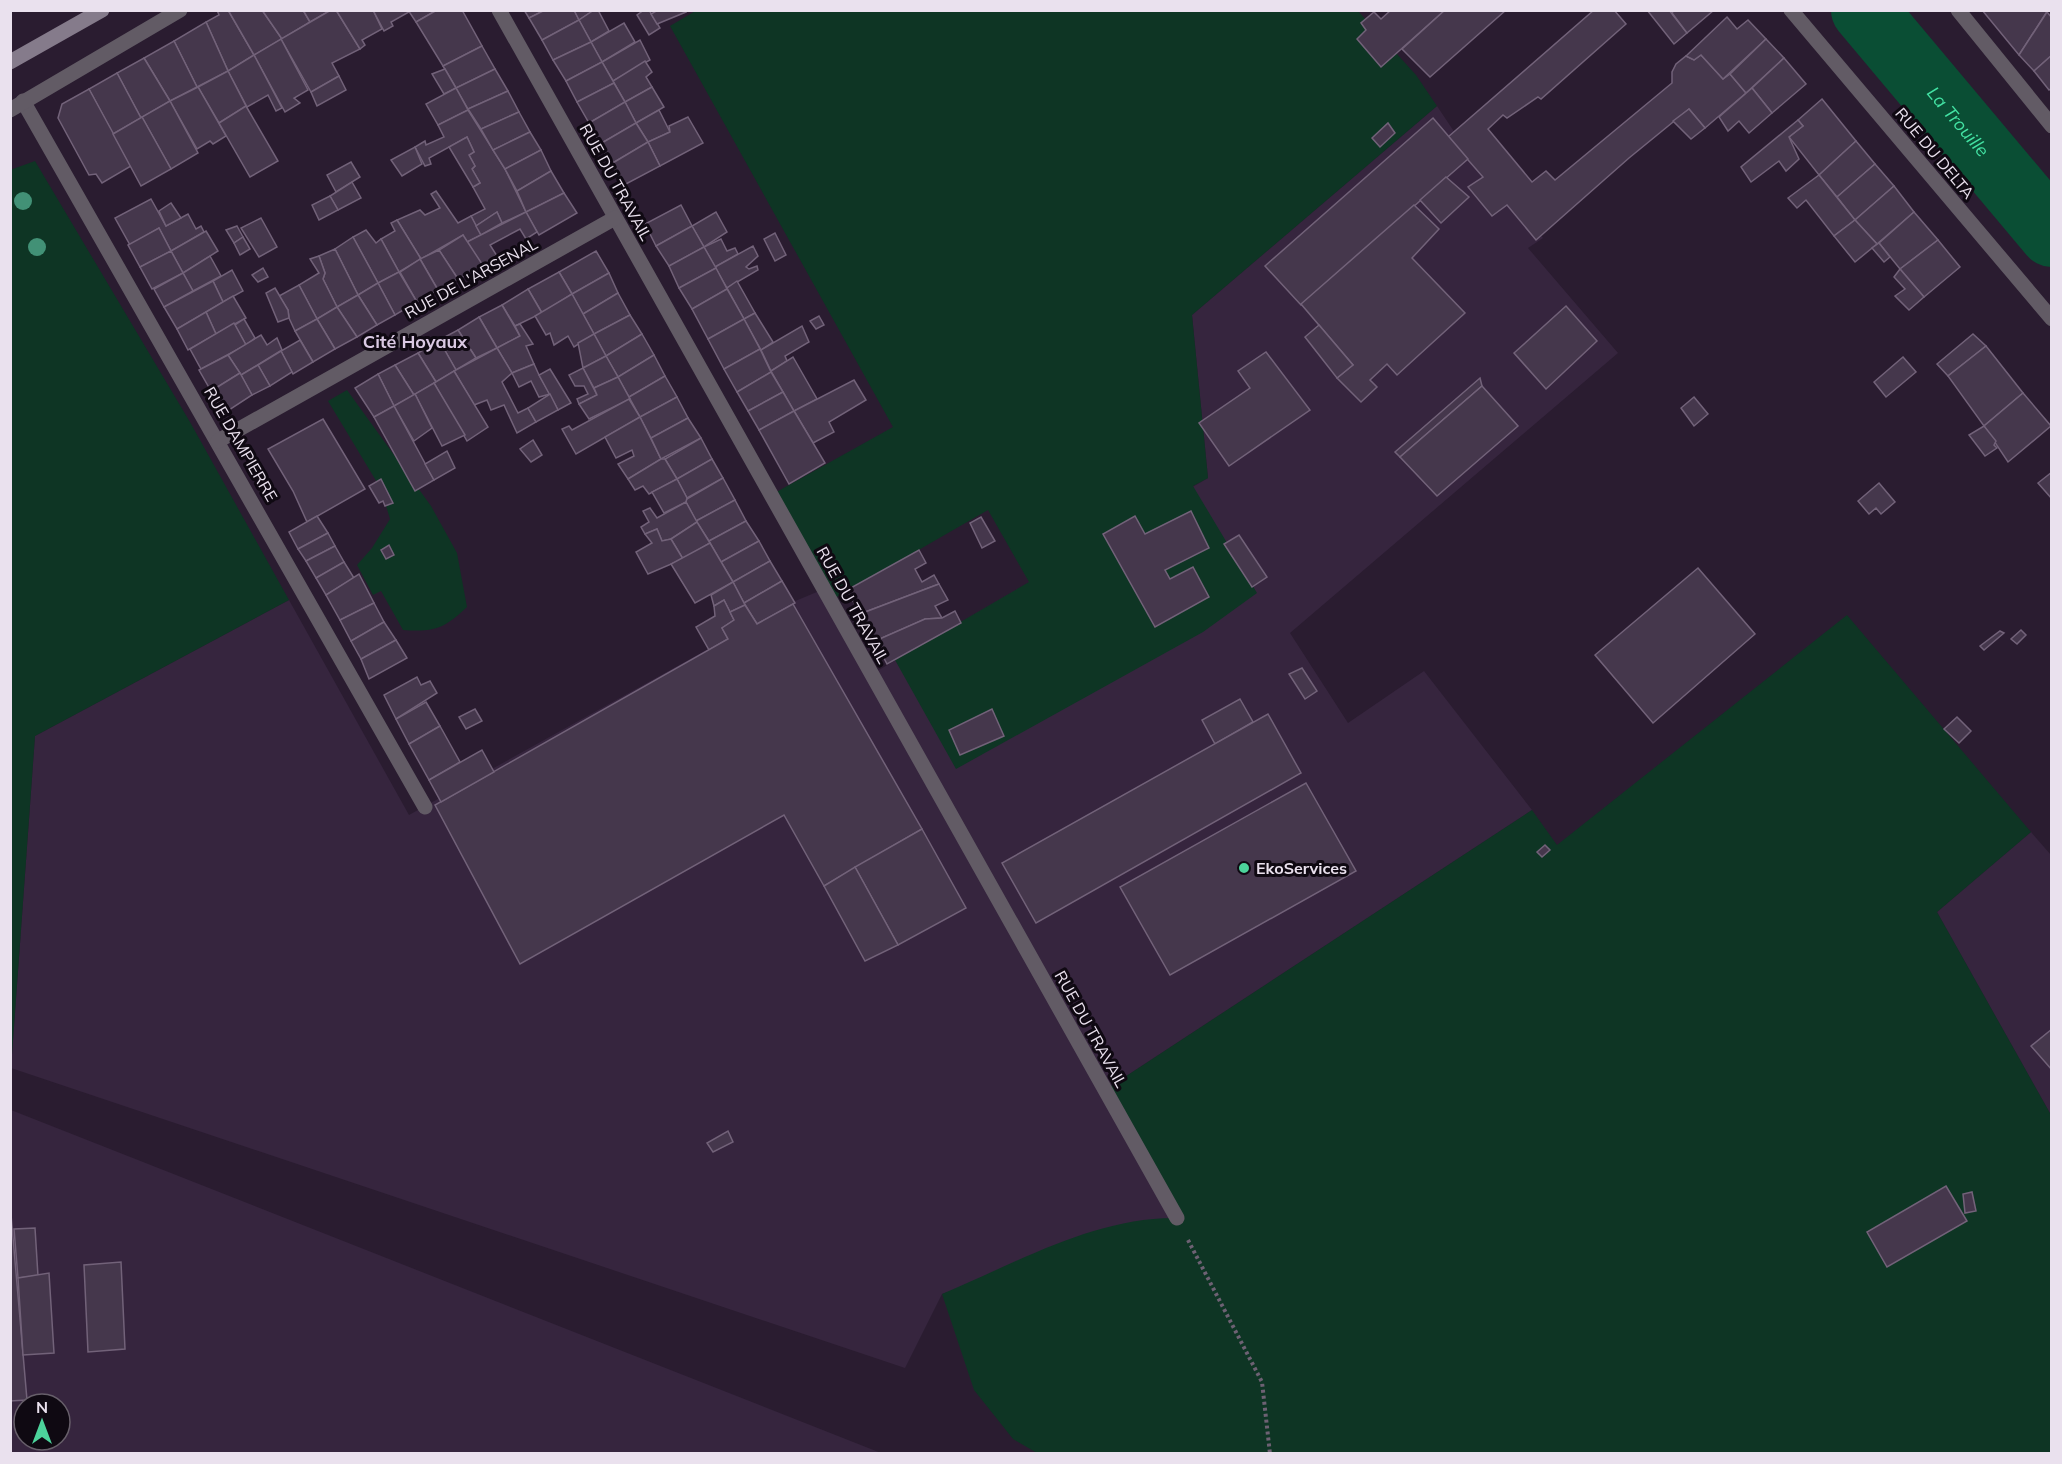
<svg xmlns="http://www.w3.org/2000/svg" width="2062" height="1464" font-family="Mulish,sans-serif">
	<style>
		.built { fill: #36253e; fill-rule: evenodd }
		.green { fill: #0e3524 }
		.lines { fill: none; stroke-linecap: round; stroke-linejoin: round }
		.river { stroke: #0a4e34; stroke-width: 66 }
		.building { fill: #45374c; stroke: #726279; stroke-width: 1.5 }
		.path { stroke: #6d6173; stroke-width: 4; stroke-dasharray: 3 3; stroke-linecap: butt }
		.street { stroke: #625b65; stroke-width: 15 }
		.secondary { stroke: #857b8b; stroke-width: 15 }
		.tree { fill: #429176 }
		.poi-dot { fill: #4cd39b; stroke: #0f0912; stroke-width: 2 }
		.labels { text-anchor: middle; stroke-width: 6; stroke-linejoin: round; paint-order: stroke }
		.street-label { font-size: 16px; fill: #eae1ee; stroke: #0f0912 }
		.poi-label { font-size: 16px; font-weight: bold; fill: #eae1ee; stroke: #0f0912; text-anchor: start }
		.water-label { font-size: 18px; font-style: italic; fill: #43e2a3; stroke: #0f0912 }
		.neighbourhood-label { font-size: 18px; font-weight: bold; fill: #dac9e3; stroke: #0f0912 }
	</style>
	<rect width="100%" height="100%" fill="#2a1c30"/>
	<g class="built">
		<polygon points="1437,106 1455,133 1543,238 1528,248 1618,353 1290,633 1348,723 1424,671 1532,810 1105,1090 1177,1218 942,1294 905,1368 11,1068 35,736 289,600 409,815 793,602 824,589 872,674 1208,478 1192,315"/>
		<polygon points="2031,832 2051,855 2051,1115 1937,912"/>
		<path d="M11 1110 881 1453H11ZM24 1404H60V1440H24Z"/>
	</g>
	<g class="green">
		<polygon points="697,10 1358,11 1416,75 1437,106 1192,315 1208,478 1193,486 1257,593 1203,632 956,769 895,660 1029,582 988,510 830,601 771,495 893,427 670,26"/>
		<polygon points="35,161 190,422 289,600 35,736 11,1068 10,170"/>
		<path d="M347 390 431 506 457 553 467 607C444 629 434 632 403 630L381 591 373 595 357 565 372 548 390 519 381 489 328 401Z"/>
		<path d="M1847 615 2031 832 1937 912 2051 1115V1453H1037L1013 1439 974 1390 942 1294C1016 1263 1095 1217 1176 1218L1105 1090 1532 810 1557 845Z"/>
	</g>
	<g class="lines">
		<path class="river" id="s1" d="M1864 10 2052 234"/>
	</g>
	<g class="building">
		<polygon points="217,10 228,10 254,55 228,71 206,22 219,15"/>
		<polygon points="228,10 262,10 282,39 254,55"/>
		<polygon points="262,10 303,10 310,22 282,39"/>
		<polygon points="303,10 331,10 310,22"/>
		<polygon points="331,10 336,10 360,49 332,63 339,76 311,92 281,39"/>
		<polygon points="336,10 373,10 382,29 362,40 365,45 360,49"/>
		<polygon points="373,10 408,10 409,12 391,22 393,26 384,31"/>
		<polygon points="408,10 437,10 416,22"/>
		<polygon points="437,10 462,10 482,46 443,66 416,22"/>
		<polygon points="524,10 545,10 529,18"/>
		<polygon points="545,10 574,10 579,20 542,40 529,18"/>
		<polygon points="574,10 594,10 579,20"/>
		<polygon points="594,10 598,10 609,31 591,42 579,20"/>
		<polygon points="644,10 649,10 660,28 649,35 637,15"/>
		<polygon points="658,10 685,10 686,12 657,24 651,14"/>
		<polygon points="1391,10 1445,10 1381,67 1357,39 1366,30 1361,23 1374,12 1381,19"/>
		<polygon points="1445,10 1506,10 1430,77 1402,49"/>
		<polygon points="1594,10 1614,10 1626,24 1541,99 1538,97 1507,118 1503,115 1488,129 1532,182 1546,171 1555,180 1672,83 1672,72 1676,64 1686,56 1694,60 1701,55 1723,79 1730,74 1746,93 1705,128 1689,109 1629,158 1536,240 1507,205 1492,216 1468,187 1483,177 1448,137"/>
		<polygon points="1647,10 1669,10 1687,33 1674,44"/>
		<polygon points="1674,10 1714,10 1687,33 1672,13"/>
		<polygon points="1982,10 2048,10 2019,55"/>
		<polygon points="2047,12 2052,18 2052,55 2034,71 2019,55"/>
		<polygon points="1727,17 1737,29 1748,20 1766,39 1723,79 1701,55 1694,60 1686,56"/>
		<polygon points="579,20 591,42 553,60 542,40"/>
		<polygon points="206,22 228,71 197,87 174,41"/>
		<polygon points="624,23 635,42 602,62 591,42"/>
		<polygon points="281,39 308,90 294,98 300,103 285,112 254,55"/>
		<polygon points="1766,39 1784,58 1746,93 1730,74"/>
		<polygon points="640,40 650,60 613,81 602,62"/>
		<polygon points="174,41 197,87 170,101 144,58"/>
		<polygon points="591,42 602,62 566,81 553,60"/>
		<polygon points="482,46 495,69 456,88 443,66"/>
		<polygon points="254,55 282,108 276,111 268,95 247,107 228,71"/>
		<polygon points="2052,55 2052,88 2049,90 2034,71"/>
		<polygon points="144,58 170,101 141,118 117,73"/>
		<polygon points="1784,58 1806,84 1772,113 1752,88"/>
		<polygon points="645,61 652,72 646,77 652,87 625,102 613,81"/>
		<polygon points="602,62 614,83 577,102 566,81"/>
		<polygon points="445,69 456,88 444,94 432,74"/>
		<polygon points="495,69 508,91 468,109 456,88"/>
		<polygon points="228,71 246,106 219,123 198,87"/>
		<polygon points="117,73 141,118 113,134 89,89"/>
		<polygon points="339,76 346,90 317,106 311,92"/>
		<polygon points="614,83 625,102 589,123 577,102"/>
		<polygon points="198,87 226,136 213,144 210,141 197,149 170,101"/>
		<polygon points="652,87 664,107 636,123 625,102"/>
		<polygon points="456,88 468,110 438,125 426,104"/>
		<polygon points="1752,88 1772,113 1749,133 1739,121 1728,131 1719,117"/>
		<polygon points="89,89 131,166 102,183 96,174 89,175 58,118 62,104"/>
		<polygon points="508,91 519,112 481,129 468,109"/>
		<polygon points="1822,99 1856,141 1819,175 1789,137 1803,126 1798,120"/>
		<polygon points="170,101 198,153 171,169 142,117"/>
		<polygon points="625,102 636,123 600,144 589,123"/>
		<polygon points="246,106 278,161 250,177 219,123"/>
		<polygon points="1689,109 1705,128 1691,139 1673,121"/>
		<polygon points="468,110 505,169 526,212 502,223 497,212 476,226 471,216 485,209 473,187 480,183 472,169 475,166 469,155 474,152 467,137 429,158 431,164 425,166 415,147 425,141 426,145 444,137 438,125"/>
		<polygon points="659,110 670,132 648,142 636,123"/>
		<polygon points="519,112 530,132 493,150 481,129"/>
		<polygon points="142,117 171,169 141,186 113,134"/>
		<polygon points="688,117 703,143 660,166 648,142 670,132 669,126"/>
		<polygon points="1433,118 1468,159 1301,305 1265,266"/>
		<polygon points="1798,120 1803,126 1789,137 1799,159 1786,171 1779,161 1751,182 1741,167"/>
		<polygon points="636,123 648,142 611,164 600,144"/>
		<polygon points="1388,123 1395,133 1380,147 1372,138"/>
		<polygon points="530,132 541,150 505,169 493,150"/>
		<polygon points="467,137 474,152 469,155 475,166 472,169 480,183 473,187 449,147"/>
		<polygon points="1856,141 1875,164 1837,197 1819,175"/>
		<polygon points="648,142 660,166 624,185 611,164"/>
		<polygon points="415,147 422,164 402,176 391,160"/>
		<polygon points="541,150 551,171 517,191 505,169"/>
		<polygon points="351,162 360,177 336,192 327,175"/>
		<polygon points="1875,164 1894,186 1855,220 1837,197"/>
		<polygon points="551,171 564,193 526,212 517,191"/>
		<polygon points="1819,175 1855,220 1834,236 1806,200 1797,208 1788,198"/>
		<polygon points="1446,177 1469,197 1441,223 1420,200"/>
		<polygon points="352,182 361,198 338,210 330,196"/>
		<polygon points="1894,186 1914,212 1877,244 1855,220"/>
		<polygon points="436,191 458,223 471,216 481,235 467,242 463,235 421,259 397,220 420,210 425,215 440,208 431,194"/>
		<polygon points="564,193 577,213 539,235 526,212"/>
		<polygon points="330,196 338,210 319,220 312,205"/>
		<polygon points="151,199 166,226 188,214 196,229 201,226 204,232 171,251 159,228 130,245 115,218"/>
		<polygon points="171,203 181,218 166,226 159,211"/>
		<polygon points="681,205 692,226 656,246 645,224"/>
		<polygon points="1414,205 1439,229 1412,258 1465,313 1397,375 1387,364 1370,380 1377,387 1361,402 1337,378 1353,365 1301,304"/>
		<polygon points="497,212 502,223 481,235 476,226"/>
		<polygon points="526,212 537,232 526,239 520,229 490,245 497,256 482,265 467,242"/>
		<polygon points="716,212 727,232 704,247 692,226"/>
		<polygon points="1914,212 1938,240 1900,269 1879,243"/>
		<polygon points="261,218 277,247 259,257 241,228"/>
		<polygon points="397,220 421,259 399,272 381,239 395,231 391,223"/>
		<polygon points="1855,220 1877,244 1855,262 1834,236"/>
		<polygon points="237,226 243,237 234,243 226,230"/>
		<polygon points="692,226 704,247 669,266 656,246"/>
		<polygon points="159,228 171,251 140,267 128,245"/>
		<polygon points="366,230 376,243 381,239 399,272 378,283 353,237"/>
		<polygon points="206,231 218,251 183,273 171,251"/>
		<polygon points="775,233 786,255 775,261 764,239"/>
		<polygon points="463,235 484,267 458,279 439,250"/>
		<polygon points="243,237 250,249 240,255 234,243"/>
		<polygon points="353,237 378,283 358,295 335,249"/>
		<polygon points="721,239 727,251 735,248 738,254 715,267 704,247"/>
		<polygon points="1938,240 1960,267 1924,297 1900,269"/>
		<polygon points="1879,243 1890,257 1884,262 1872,248"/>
		<polygon points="753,246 758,256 746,267 749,269 757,266 758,270 727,288 715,267"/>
		<polygon points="704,247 716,268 679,288 669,266"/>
		<polygon points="335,249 358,295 337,307 323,279 325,273 319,256"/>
		<polygon points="439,250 458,279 438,290 420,259"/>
		<polygon points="171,251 183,273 152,289 140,267"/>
		<polygon points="596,251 609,273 572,294 559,272"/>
		<polygon points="210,256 221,276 193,291 183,273"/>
		<polygon points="319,256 325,273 323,279 337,307 317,319 299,285 319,273 310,259"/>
		<polygon points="420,259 438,290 417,302 400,272"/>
		<polygon points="263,268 268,277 258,282 252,275"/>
		<polygon points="716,268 727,289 692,309 679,288"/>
		<polygon points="1900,269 1924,297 1909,310 1895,296 1905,289 1894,277"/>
		<polygon points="232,270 243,291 223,302 213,281"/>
		<polygon points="399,272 417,302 395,315 378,283"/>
		<polygon points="559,272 572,294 542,313 528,289"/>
		<polygon points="183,273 193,291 164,307 154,289"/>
		<polygon points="609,273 618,293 583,314 572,294"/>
		<polygon points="213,281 223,302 177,329 164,307"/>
		<polygon points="737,281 755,313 744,319 727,288"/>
		<polygon points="378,283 395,315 377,325 358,295"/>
		<polygon points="299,285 317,319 295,331 289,318 288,310 279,296"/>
		<polygon points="275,288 288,310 289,318 278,322 266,293"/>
		<polygon points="528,289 542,313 515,326 502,305"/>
		<polygon points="727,289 744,319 708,339 692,309"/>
		<polygon points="618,293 630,315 594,334 583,314"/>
		<polygon points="572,294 594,334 574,347 568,336 554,345 550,333 546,335 535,316"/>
		<polygon points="358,295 377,325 357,337 337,307"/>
		<polygon points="233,296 246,318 216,334 206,312"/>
		<polygon points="502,305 520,336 497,348 479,317"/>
		<polygon points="1566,306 1597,341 1546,389 1514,353"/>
		<polygon points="337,307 357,337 335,349 317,319"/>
		<polygon points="206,312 216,334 188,350 177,329"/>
		<polygon points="755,313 773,342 761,350 744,319"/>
		<polygon points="630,315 642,334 606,356 594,334"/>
		<polygon points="819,316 824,325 816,329 810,321"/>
		<polygon points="479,317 497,348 476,358 458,330"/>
		<polygon points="244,319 255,338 246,345 235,325"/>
		<polygon points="317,319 335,349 313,362 295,331"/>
		<polygon points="744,319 760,349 724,369 708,339"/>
		<polygon points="234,323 246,345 201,369 190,349"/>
		<polygon points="520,324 533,344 526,346 534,364 512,373 497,348 520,336 515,326"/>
		<polygon points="1319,325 1353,365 1337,378 1305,337"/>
		<polygon points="802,326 809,342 785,356 787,361 771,371 761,350"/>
		<polygon points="458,330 476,358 456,370 439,340"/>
		<polygon points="594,334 606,356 583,368 578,343"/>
		<polygon points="642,334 654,355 618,377 606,356"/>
		<polygon points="1973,334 1986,346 1948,376 1937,364"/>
		<polygon points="261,335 267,345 277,338 282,350 241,375 228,355"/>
		<polygon points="300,340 313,362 293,374 281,351"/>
		<polygon points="439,340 456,370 436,382 418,353"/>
		<polygon points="1986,346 2023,393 1984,426 1948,376"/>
		<polygon points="497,348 512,373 502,382 518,413 528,408 536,422 517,433 504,405 491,410 487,400 474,405 454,371"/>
		<polygon points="760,349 771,372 737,392 724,369"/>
		<polygon points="281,351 292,372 270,386 258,365"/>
		<polygon points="1266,352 1310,410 1229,466 1199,423 1250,388 1238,371"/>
		<polygon points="418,353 436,382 414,395 395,365"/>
		<polygon points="228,355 240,373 211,391 199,370"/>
		<polygon points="654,355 665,376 629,397 618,377"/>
		<polygon points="606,356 618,377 594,388 583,368"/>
		<polygon points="793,357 817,399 794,411 771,371"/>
		<polygon points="1903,357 1916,372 1886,397 1874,382"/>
		<polygon points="534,364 539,375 550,394 539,397 531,381 519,387 512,373"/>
		<polygon points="258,365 270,386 252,395 241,375"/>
		<polygon points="395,365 414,395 394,406 378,374"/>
		<polygon points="583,368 597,395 579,404 577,399 588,394 584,386 575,386 569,375"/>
		<polygon points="550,369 571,403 558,410 539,375"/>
		<polygon points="454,371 488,427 467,441 434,383"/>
		<polygon points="771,372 783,392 748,411 737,392"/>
		<polygon points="240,373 252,395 223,414 211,391"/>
		<polygon points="378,374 394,406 374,417 355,388"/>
		<polygon points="665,376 677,397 640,417 629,397"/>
		<polygon points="618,377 630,399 589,419 579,404 597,395 594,388"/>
		<polygon points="1480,378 1482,386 1400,457 1395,452"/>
		<polygon points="854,380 866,400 829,422 834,432 813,443 794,411"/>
		<polygon points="434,383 465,435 442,446 415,394"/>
		<polygon points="1482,386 1518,426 1437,496 1400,457"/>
		<polygon points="783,392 794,411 759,430 748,411"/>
		<polygon points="2023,393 2051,426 2008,462 1984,426"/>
		<polygon points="415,394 432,428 414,441 394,406"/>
		<polygon points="550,394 558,410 536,422 528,408"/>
		<polygon points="677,397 688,418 651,438 640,417"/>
		<polygon points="1694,397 1708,414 1694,426 1681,408"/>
		<polygon points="629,399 640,417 576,454 562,429 569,426 572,430"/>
		<polygon points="394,406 434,480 415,491 374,417"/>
		<polygon points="794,411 825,463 789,484 759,430"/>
		<polygon points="640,417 661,459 628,479 618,464 634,456 632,450 616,458 605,437"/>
		<polygon points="688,418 701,438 661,459 651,438"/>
		<polygon points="323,419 365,489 307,522 293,491 268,449"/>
		<polygon points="1984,426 1996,441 1994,445 1997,448 1985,456 1969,435"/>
		<polygon points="701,438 712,459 677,479 665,459"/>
		<polygon points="533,440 542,455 531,462 520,449"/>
		<polygon points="447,451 455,468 434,480 425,464"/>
		<polygon points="661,459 665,459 677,479 649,494 643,486 635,490 628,479"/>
		<polygon points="712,459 723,478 687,498 677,479"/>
		<polygon points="2052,472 2052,499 2038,483"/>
		<polygon points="723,478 735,500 696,521 685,500"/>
		<polygon points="381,479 393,503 385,506 383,501 379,503 369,486"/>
		<polygon points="677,479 687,498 686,502 664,513 652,492"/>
		<polygon points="1879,483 1895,502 1881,514 1876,508 1869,514 1858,501"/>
		<polygon points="735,500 746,521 709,541 696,521"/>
		<polygon points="686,502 697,522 671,539 662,541 657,529 645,534 641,527 649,522 643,511 650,508 657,518"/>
		<polygon points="1191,511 1209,548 1165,570 1170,579 1193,567 1209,597 1155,627 1103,534 1135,516 1145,534"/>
		<polygon points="317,516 328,533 298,549 289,532"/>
		<polygon points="981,517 995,541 982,548 970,523"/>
		<polygon points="746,521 759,541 721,562 709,541"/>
		<polygon points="697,522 710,543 683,559 671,539"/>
		<polygon points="657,529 662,541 671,539 683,559 648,574 636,552 652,543 645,534"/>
		<polygon points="328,533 335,546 306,561 298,549"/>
		<polygon points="1239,535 1267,577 1252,587 1224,544"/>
		<polygon points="759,541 770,561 733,582 721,562"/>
		<polygon points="710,543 733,582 695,603 671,564"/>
		<polygon points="389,545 394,555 386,559 381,550"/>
		<polygon points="335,546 344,562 316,578 306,561"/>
		<polygon points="919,550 926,563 915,569 922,582 934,575 939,584 860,614 847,590"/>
		<polygon points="770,561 782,581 744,603 733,582"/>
		<polygon points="344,562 354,578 326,595 316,578"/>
		<polygon points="1698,568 1755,634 1653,723 1595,655"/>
		<polygon points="359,574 374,603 340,620 326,595"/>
		<polygon points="782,581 795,603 757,624 744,603"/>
		<polygon points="733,582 745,605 730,612 724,600 714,606 711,595"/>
		<polygon points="939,584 948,600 935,606 942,618 925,619 875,641 860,614"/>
		<polygon points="724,600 734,620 722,628 728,639 709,650 696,627 715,616 714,606"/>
		<polygon points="374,603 384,622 351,641 340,620"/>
		<polygon points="793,604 922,829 824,886 784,815 520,964 435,805 728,639 722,628 734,620 730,612 745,605 757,624"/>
		<polygon points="955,611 961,623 887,664 875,641 925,619 942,618"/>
		<polygon points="384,622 396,640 361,659 351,641"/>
		<polygon points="2021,630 2026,635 2017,644 2011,639"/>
		<polygon points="2000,631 2004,633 1984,650 1980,646"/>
		<polygon points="396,640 407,658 369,679 361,659"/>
		<polygon points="1302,668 1317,691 1305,699 1289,674"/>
		<polygon points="417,677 421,685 430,681 437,693 396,719 384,695"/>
		<polygon points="1240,699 1253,722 1215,744 1202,720"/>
		<polygon points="426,702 440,726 409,744 396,719"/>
		<polygon points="475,709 482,721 466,729 459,717"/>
		<polygon points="992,709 1004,736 960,755 949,730"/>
		<polygon points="1268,714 1301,773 1036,923 1002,863"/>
		<polygon points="1957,717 1971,731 1959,743 1944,729"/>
		<polygon points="440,726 460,762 429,780 409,744"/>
		<polygon points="482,750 494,772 441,802 429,780"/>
		<polygon points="1306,783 1356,871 1170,975 1120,887"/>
		<polygon points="922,829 966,908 898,945 855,867"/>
		<polygon points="1545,845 1550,850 1542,857 1537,852"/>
		<polygon points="855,867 898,945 865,961 824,886"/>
		<polygon points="2052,1029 2052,1070 2031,1046"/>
		<polygon points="728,1131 733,1142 713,1152 707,1143"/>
		<polygon points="1946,1186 1967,1221 1887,1267 1867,1232"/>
		<polygon points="1972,1192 1976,1211 1965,1213 1963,1194"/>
		<polygon points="10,1203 27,1400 10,1401"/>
		<polygon points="35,1228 38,1276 18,1278 14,1229"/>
		<polygon points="121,1262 125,1349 88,1352 84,1265"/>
		<polygon points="49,1273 54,1353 23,1355 18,1278"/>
	</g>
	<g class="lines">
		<polyline class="path" points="1188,1240 1262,1382 1270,1454"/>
		<g class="street">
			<polyline points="499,10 1177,1218"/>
			<polyline points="1791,10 2052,319"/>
			<polyline points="1958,10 2052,126"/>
			<polyline points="23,101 425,807"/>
			<polyline points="10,110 180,10"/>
			<polyline points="218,441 615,218"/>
		</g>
		<polyline class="secondary" points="10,62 102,10"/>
	</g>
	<g class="tree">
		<circle cx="23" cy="201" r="9"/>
		<circle cx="37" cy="247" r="9"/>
	</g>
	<circle class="poi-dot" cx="1244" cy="868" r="6"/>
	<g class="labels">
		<g class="street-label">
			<text transform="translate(1935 153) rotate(50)" y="6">RUE DU DELTA</text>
			<text transform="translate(616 182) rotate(61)" y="6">RUE DU TRAVAIL</text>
			<text transform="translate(471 278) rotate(-29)" y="6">RUE DE L'ARSENAL</text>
			<text transform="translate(241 444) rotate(60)" y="6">RUE DAMPIERRE</text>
			<text transform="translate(853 605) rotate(61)" y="6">RUE DU TRAVAIL</text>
			<text transform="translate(1091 1029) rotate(61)" y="6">RUE DU TRAVAIL</text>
		</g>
		<g class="poi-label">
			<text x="1256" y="874">EkoServices</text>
		</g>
		<g class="water-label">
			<text dy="6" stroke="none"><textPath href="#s1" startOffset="146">La Trouille</textPath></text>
		</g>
		<g class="neighbourhood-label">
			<text x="415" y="348">Cité Hoyaux</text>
		</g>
	</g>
	<rect width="2062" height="1464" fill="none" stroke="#eae1ee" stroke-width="24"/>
	<g transform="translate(42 1422)"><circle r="28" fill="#0f0912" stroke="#675f6a" stroke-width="1.5"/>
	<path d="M0-4.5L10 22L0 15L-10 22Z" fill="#4cd39b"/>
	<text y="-9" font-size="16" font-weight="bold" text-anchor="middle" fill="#eae1ee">N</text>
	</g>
</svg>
